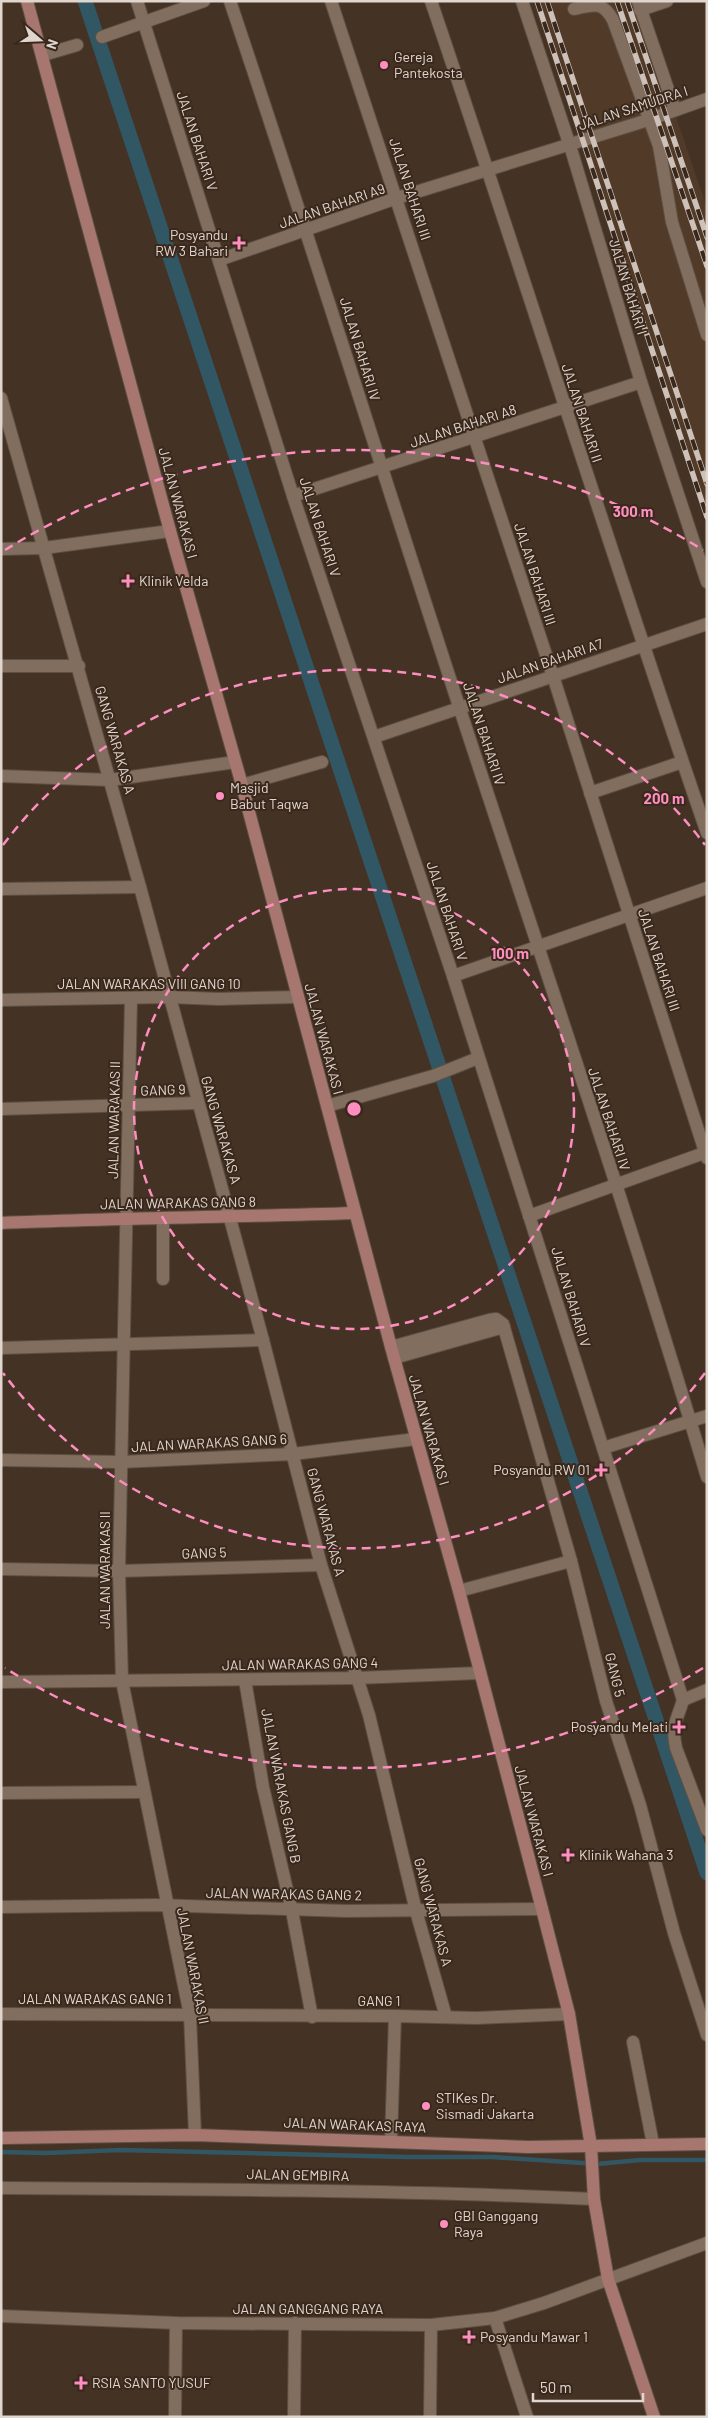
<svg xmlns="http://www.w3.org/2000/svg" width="708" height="2418" font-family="Barlow,sans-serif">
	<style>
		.built { fill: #513a27 }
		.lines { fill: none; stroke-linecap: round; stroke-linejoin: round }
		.stream { stroke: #325764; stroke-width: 4.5 }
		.canal { stroke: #325764; stroke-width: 15 }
		.street-casing { stroke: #5d4f43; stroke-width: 14 }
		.secondary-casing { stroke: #5d4f43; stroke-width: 14 }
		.street { stroke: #816e5e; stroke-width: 12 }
		.secondary { stroke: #a7776f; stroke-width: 12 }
		.rail-casing { stroke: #cdc1b9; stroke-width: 5.5 }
		.rail { stroke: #39281b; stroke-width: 4; stroke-dasharray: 11; stroke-linecap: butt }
		.ring { fill: none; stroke: #fd8ebf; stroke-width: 2.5; stroke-dasharray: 9 6 }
		.poi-dot { fill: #fd8ebf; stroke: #39281b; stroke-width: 2 }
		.labels { text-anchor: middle; stroke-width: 4; stroke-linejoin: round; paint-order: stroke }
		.poi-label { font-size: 14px; fill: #e1d6ce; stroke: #39281b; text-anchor: start }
		.street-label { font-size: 14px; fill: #e1d6ce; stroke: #39281b }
		.centre { fill: #fd8ebf; stroke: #39281b; stroke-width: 2.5 }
		.ring-label { font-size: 15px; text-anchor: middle; font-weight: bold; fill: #fd8ebf; stroke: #39281b; stroke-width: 4; stroke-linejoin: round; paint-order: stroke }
	</style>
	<rect width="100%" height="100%" fill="#443225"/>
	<polygon class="built" points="533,1 637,1 707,208 707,524"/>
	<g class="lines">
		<polyline class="stream" points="1,2152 46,2153 120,2150 407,2157 493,2157 597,2164 640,2160 707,2160"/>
		<polyline class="canal" points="85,1 707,1873"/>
		<defs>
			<g id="street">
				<path d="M137 1 293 496 453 976 683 1700C677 1721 671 1724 676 1748L707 1830"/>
				<path d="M230 1C313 248 390 496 471 743 551 987 634 1231 707 1477"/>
				<polyline points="331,1 553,676 707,1158"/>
				<path d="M431 1C525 278 612 557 707 833"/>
				<polyline points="522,1 571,149 641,382 707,582"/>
				<polyline points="638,1 675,110"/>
				<path d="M574 9C594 5 602 0 613 20L659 146 672 222 707 335"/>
				<polyline points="640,10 667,1"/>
				<polyline points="102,37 204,1"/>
				<polyline points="43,55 77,45"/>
				<polyline points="219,260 397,198 648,120 707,99"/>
				<polyline points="1,398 140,887 263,1340 321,1565 369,1715 416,1911 446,2017"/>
				<polyline points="293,496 641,382"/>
				<polyline points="1,549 44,548 170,531"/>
				<polyline points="1,666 79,666"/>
				<polyline points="374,737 707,624"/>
				<polyline points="1,776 110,780 235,762"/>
				<polyline points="242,785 322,762"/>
				<polyline points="590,793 682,762"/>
				<polyline points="1,889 140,887"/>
				<polyline points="453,976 707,888"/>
				<polyline points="131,998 119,1571 122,1681 190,2015 195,2135"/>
				<polyline points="1,1000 169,997 218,999 298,997"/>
				<polyline points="327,1106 433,1076 478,1058"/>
				<polyline points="1,1109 198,1103"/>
				<polyline points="529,1216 707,1152"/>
				<polyline points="163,1218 163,1279"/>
				<polyline points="391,1347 489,1320 496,1319 503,1324 571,1561 606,1701 640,1805 674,1933 707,2035"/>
				<polyline points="1,1348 263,1340"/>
				<polyline points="394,1358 504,1327"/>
				<polyline points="603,1448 707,1416"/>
				<polyline points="1,1460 121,1462 293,1454 416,1439"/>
				<polyline points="1,1569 119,1571 321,1565"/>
				<polyline points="459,1591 571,1561"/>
				<polyline points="245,1680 263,1787 292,1911 312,2017"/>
				<polyline points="1,1682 357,1678 479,1673"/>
				<polyline points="683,1700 707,1690"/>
				<polyline points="1,1793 144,1792"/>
				<polyline points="1,1907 156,1905 347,1911 542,1909"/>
				<polyline points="1,2014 395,2016 476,2018 569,2014"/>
				<polyline points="633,2042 653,2144"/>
				<polyline points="391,2141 395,2016"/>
				<path d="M1 2188C199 2189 397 2190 594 2199"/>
				<polyline points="1,2316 176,2323 431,2325 495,2318 544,2303 707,2243"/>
				<polyline points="495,2318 527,2417"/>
				<polyline points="175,2417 176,2323"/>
				<polyline points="294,2417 295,2323"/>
				<polyline points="430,2417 431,2325"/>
			</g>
			<g id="secondary">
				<polyline points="27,1 170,531 240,778 391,1347 459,1591 542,1909 569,2014 591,2146 594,2199 608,2279 654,2417"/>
				<path d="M1 1223C119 1218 237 1217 355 1213"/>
				<polyline points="1,2138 195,2135 528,2147 707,2144"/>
			</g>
		</defs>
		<use href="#street" class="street-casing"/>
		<use href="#secondary" class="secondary-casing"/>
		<use href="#street" class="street"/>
		<use href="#secondary" class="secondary"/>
		<defs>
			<g id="rail">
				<polyline points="537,1 707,517"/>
				<polyline points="547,1 707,484"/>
				<polyline points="617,1 707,266"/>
				<polyline points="627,1 707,237"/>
			</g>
		</defs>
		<use href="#rail" class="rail-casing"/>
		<use href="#rail" class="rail"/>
	</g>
	<g class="ring">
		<circle cx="354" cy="1109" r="220"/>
		<path d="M705 1373A439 439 0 0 1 3 1373M3 845A439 439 0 0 1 705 845"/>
		<path d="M703 1668A659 659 0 0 1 5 1668M5 550A659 659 0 0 1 703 550"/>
	</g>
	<g class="poi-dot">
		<circle cx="384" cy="65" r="5"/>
		<path d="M236.5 235.5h5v5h5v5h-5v5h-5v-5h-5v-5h5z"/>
		<path d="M125.5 573.5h5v5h5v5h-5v5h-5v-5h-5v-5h5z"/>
		<circle cx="220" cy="796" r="5"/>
		<path d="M598.5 1462.5h5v5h5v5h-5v5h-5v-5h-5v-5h5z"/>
		<path d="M676.5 1719.5h5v5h5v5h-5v5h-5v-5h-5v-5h5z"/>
		<path d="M565.5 1847.5h5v5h5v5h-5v5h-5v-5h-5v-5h5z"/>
		<circle cx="426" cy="2106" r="5"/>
		<circle cx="444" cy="2224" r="5"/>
		<path d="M466.5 2329.5h5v5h5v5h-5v5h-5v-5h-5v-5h5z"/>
		<path d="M78.5 2375.5h5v5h5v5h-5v5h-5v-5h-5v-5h5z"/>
	</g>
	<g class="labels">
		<g class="poi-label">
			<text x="394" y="62">Gereja<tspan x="394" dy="16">Pantekosta</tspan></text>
			<text x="228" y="240" text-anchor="end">Posyandu<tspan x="228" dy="16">RW 3 Bahari</tspan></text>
			<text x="139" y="586">Klinik Velda</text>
			<text x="230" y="793">Masjid<tspan x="230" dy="16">Babut Taqwa</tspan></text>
			<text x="590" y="1475" text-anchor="end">Posyandu RW 01</text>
			<text x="668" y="1732" text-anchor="end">Posyandu Melati</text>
			<text x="579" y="1860">Klinik Wahana 3</text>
			<text x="436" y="2103">STIKes Dr.<tspan x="436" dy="16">Sismadi Jakarta</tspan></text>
			<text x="454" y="2221">GBI Ganggang<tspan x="454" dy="16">Raya</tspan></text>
			<text x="480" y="2342">Posyandu Mawar 1</text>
			<text x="92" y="2388">RSIA SANTO YUSUF</text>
		</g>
		<g class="street-label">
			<text transform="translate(633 108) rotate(-18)" y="5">JALAN SAMUDRA I</text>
			<text transform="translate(197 141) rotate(72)" y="5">JALAN BAHARI V</text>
			<text transform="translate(410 189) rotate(72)" y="5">JALAN BAHARI III</text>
			<text transform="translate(332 206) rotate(-19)" y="5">JALAN BAHARI A9</text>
			<text transform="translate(628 287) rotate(73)" y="5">JALAN BAHARI I</text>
			<text transform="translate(360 349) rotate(73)" y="5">JALAN BAHARI IV</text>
			<text transform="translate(582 413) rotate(72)" y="5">JALAN BAHARI II</text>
			<text transform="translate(463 426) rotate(-18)" y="5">JALAN BAHARI A8</text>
			<text transform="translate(178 503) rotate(75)" y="5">JALAN WARAKAS I</text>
			<text transform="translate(320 527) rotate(72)" y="5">JALAN BAHARI V</text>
			<text transform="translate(535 574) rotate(72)" y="5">JALAN BAHARI III</text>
			<text transform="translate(550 661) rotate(-19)" y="5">JALAN BAHARI A7</text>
			<text transform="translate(484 734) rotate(72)" y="5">JALAN BAHARI IV</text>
			<text transform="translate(115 740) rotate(74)" y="5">GANG WARAKAS A</text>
			<text transform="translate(447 911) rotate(72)" y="5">JALAN BAHARI V</text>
			<text transform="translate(659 960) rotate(72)" y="5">JALAN BAHARI III</text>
			<text x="149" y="989">JALAN WARAKAS VIII GANG 10</text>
			<text transform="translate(324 1039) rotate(75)" y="5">JALAN WARAKAS I</text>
			<text transform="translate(163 1090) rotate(-2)" y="5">GANG 9</text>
			<text transform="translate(609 1119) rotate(72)" y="5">JALAN BAHARI IV</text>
			<text transform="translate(114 1120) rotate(-89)" y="5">JALAN WARAKAS II</text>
			<text transform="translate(221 1130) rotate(74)" y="5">GANG WARAKAS A</text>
			<text transform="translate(178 1203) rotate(-1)" y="5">JALAN WARAKAS GANG 8</text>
			<text transform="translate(571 1297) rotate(73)" y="5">JALAN BAHARI V</text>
			<text transform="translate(429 1430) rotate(74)" y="5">JALAN WARAKAS I</text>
			<text transform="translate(209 1443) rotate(-3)" y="5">JALAN WARAKAS GANG 6</text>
			<text transform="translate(326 1522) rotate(75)" y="5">GANG WARAKAS A</text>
			<text transform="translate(204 1553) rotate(-2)" y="5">GANG 5</text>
			<text transform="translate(105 1570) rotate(-90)" y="5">JALAN WARAKAS II</text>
			<text transform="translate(300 1664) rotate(-1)" y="5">JALAN WARAKAS GANG 4</text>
			<text transform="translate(615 1675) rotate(76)" y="5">GANG 5</text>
			<text transform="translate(281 1786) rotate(79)" y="5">JALAN WARAKAS GANG B</text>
			<text transform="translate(534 1821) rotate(75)" y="5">JALAN WARAKAS I</text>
			<text transform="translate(284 1894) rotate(1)" y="5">JALAN WARAKAS GANG 2</text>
			<text transform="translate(433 1912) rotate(75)" y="5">GANG WARAKAS A</text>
			<text transform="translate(193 1966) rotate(79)" y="5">JALAN WARAKAS II</text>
			<text x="95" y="2004">JALAN WARAKAS GANG 1</text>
			<text x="379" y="2006">GANG 1</text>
			<text transform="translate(355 2125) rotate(2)" y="5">JALAN WARAKAS RAYA</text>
			<text transform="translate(298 2175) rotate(1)" y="5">JALAN GEMBIRA</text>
			<text x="308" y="2314">JALAN GANGGANG RAYA</text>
		</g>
	</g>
	<circle cx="354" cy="1109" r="8" class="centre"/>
	<g class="ring-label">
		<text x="633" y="517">300 m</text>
		<text x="664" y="804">200 m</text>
		<text x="510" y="959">100 m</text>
	</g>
	<rect width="708" height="2418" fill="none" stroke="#e1d6ce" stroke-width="5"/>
	<g transform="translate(40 40) rotate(109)" stroke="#39281b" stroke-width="4" paint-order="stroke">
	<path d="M0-4L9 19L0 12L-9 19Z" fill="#e1d6ce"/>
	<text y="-8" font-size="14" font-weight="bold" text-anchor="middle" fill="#e1d6ce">N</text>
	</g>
	<path d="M533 2393v8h110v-8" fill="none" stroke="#e1d6ce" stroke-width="2.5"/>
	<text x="540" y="2393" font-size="15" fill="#e1d6ce" stroke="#39281b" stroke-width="4" paint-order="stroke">50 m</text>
</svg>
